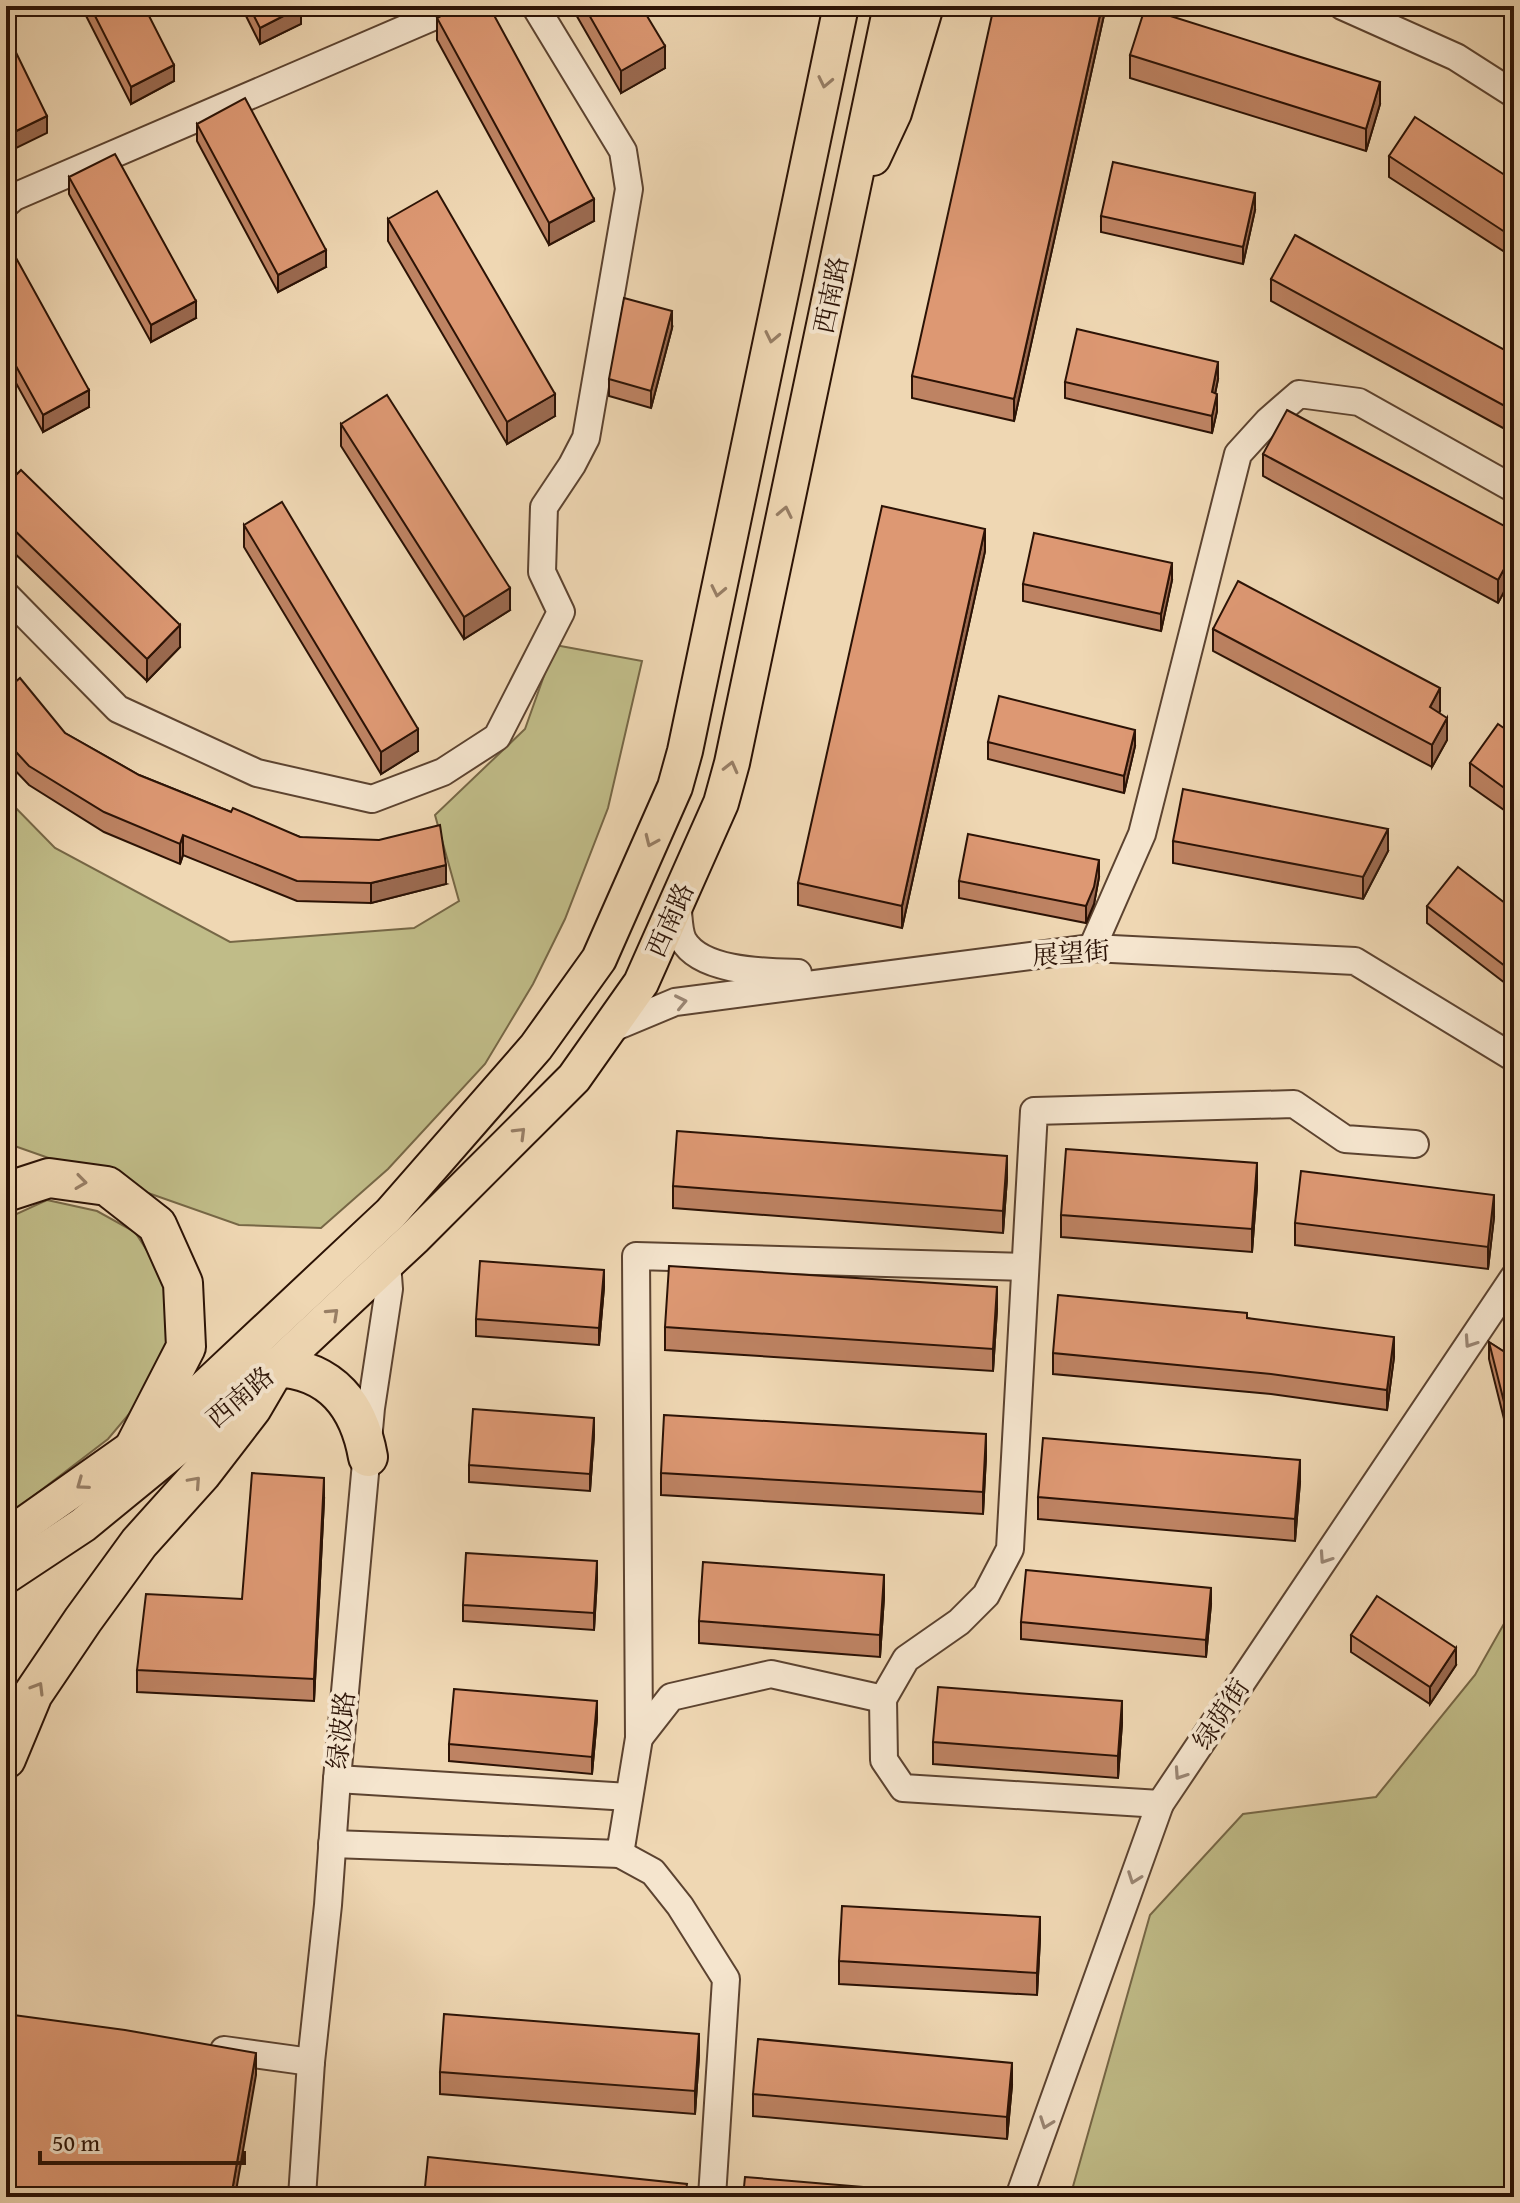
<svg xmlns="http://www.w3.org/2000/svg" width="1520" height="2203" font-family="'Gentium Book Plus','Noto Serif SC',serif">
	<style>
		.green { fill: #c0bc88; stroke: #766746; stroke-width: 2 }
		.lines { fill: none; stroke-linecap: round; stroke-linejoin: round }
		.minor-casing { stroke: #5c4330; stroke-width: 30 }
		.major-casing { stroke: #2b1205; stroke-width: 38 }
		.highway-casing { stroke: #2b1205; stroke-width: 42 }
		.minor { stroke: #f5e5ce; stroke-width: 26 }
		.major { stroke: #efd7b3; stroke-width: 34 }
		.highway { stroke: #efd7b3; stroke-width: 38 }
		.wall { fill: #be8363; stroke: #2b1205; stroke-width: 2 }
		.shaded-wall { fill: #9b6a50; stroke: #2b1205; stroke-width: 2 }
		.building { fill: #dd9873; stroke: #2b1205; stroke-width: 2 }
		.oneway { stroke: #977e65 }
		.oneway2 { stroke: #9a8674 }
		.labels { text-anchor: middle; stroke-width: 8; stroke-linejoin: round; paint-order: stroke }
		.street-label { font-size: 26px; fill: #2b1205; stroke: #f5e5ce }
	</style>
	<rect width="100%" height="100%" fill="#efd7b3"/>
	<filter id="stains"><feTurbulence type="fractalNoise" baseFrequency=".0025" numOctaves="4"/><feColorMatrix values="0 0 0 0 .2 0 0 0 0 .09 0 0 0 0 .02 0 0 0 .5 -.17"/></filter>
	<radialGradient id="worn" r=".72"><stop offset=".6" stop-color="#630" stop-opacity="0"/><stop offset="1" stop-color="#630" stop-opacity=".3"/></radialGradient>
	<g class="green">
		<polygon points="555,645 642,661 608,808 565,919 533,984 485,1064 388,1169 321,1228 239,1225 6,1143 6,798 55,848 230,942 414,928 459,901 435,815 525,729"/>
		<polygon points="47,1200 97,1211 135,1232 162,1274 169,1329 162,1375 108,1439 6,1517 6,1222 12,1216"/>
		<polygon points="1514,1606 1514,2197 1070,2197 1150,1915 1243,1814 1376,1797 1475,1675"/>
	</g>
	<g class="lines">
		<defs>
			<g id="minor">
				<polyline points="1342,6 1456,57 1514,94"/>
				<polyline points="6,204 14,197 458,6"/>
				<polyline points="6,595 118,709 257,773 372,799 443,772 497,737 561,612 542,572 544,507 572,465 586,438 629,189 623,151 535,6"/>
				<path d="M677 903C679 914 678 930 683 940 701 972 766 972 798 973"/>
				<polyline points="1092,948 1142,834 1238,454 1268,421 1299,394 1359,402 1514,489"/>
				<polyline points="608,1030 675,1002 1092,948 1355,961 1514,1058"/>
				<polyline points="883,1699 884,1760 903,1788 1160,1804"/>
				<polyline points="639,1738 671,1697 771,1674 883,1699 906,1659 959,1622 986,1595 1010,1549 1034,1111 1294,1104 1345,1139 1415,1144"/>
				<polyline points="337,1779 629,1797"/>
				<polyline points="332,1844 620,1854 639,1738 636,1256 1024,1267"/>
				<polyline points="620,1854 653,1872 680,1906 726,1979 712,2197"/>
				<polyline points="224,2050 311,2062"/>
				<polyline points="302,2197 311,2062 328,1905 337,1779 371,1408 389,1289 387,1263"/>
				<polyline points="1019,2197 1160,1804 1514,1277"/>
			</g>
			<g id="major">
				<polyline points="873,158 894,113 926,6"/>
				<polyline points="6,1537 135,1446 198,1394 391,1213 536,1047 599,959 675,787 685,751 841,6"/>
				<polyline points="6,1576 83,1525 276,1367 415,1237 574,1078 641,983 721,803 732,763 891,6"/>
			</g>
			<g id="highway">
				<polyline points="6,1192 49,1178 107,1186 157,1225 183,1283 186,1347 135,1446"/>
				<path d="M6 1759 33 1694 83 1620 139 1543 202 1473 252 1408 276 1367C332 1370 359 1406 368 1457"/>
			</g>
		</defs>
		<use href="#minor" class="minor-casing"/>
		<use href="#major" class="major-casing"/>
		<use href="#highway" class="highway-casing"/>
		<use href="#minor" class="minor"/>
		<use href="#major" class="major"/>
		<use href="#highway" class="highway"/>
	</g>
	<g class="wall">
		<polygon points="81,6 144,6 174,81 131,104"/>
		<polygon points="241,6 301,6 301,24 260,44"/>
		<polygon points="571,6 641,6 665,68 621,93"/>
		<polygon points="1106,6 1014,421 912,398 912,376"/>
		<polygon points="437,18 594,221 549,245 437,40"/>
		<polygon points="1130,55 1380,104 1366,151 1130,78"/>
		<polygon points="197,124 326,267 278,292 197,141"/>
		<polygon points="1389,156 1514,181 1514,258 1389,177"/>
		<polygon points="69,177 196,318 151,342 69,194"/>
		<polygon points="1255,210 1243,264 1101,232 1101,216"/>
		<polygon points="388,219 555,416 507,444 388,241"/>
		<polygon points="6,249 89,407 43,432 6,365"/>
		<polygon points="1271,279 1514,355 1514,434 1271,301"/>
		<polygon points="672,328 651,408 609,396 609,379"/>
		<polygon points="1218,379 1215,394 1217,411 1212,433 1065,398 1065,382"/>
		<polygon points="341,424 510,610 464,639 341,446"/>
		<polygon points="1263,454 1514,531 1514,573 1498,603 1263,476"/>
		<polygon points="6,485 180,647 147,681 6,545"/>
		<polygon points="244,525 418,751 381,774 244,547"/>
		<polygon points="985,551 902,928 798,905 798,883"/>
		<polygon points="1172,580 1161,631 1023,601 1023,584"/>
		<polygon points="1213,629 1440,711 1439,713 1447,740 1432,767 1213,651"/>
		<polygon points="6,690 65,733 139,775 231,812 300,837 446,884 371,903 297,901 183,855 180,864 104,832 29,785 6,761"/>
		<polygon points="1514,735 1514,817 1470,786 1470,763"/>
		<polygon points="988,742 1135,746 1124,793 988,759"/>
		<polygon points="1173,841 1388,851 1363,899 1173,863"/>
		<polygon points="1099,877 1094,904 1086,923 959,898 959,881"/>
		<polygon points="1427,906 1514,910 1514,990 1427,923"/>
		<polygon points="1007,1178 1003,1233 673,1208 673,1186"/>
		<polygon points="1257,1186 1252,1252 1061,1237 1061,1215"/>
		<polygon points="1494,1217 1488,1269 1295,1245 1295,1223"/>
		<polygon points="604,1287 599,1345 476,1336 476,1319"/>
		<polygon points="997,1309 993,1371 665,1350 665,1327"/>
		<polygon points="1247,1318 1394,1357 1387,1410 1271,1394 1053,1374 1053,1353"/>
		<polygon points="1489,1342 1514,1358 1514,1429 1505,1423 1489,1359"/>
		<polygon points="594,1435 590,1491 469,1482 469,1465"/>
		<polygon points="986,1456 983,1514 661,1495 661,1473"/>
		<polygon points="1300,1482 1295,1541 1038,1519 1038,1497"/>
		<polygon points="324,1500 314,1701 137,1692 137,1670 242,1599"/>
		<polygon points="597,1578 594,1630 463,1621 463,1605"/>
		<polygon points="884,1597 880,1657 699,1643 699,1621"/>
		<polygon points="1211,1604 1206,1657 1021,1639 1021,1622"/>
		<polygon points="1351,1635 1456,1665 1430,1704 1351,1652"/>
		<polygon points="597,1718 592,1774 449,1761 449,1744"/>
		<polygon points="1122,1723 1118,1778 933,1764 933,1742"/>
		<polygon points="1040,1939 1037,1995 839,1984 839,1961"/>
		<polygon points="699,2056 695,2114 440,2094 440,2072"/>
		<polygon points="1012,2085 1007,2139 753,2116 753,2094"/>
	</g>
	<g class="shaded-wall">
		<polygon points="1102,6 1106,6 1014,421 1014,399"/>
		<polygon points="301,7 301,24 260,44 260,28"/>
		<polygon points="665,46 665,68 621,93 621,71"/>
		<polygon points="174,65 174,81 131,104 131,87"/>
		<polygon points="1380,82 1380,104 1366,151 1366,129"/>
		<polygon points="47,116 47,133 6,153 6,136"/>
		<polygon points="1255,193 1255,210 1243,264 1243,247"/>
		<polygon points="594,199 594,221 549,245 549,223"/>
		<polygon points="326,250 326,267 278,292 278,275"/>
		<polygon points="196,301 196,318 151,342 151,325"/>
		<polygon points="672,311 672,328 651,408 651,391"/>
		<polygon points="1218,362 1218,379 1212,409 1212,392"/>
		<polygon points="89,390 89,407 43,432 43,415"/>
		<polygon points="555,394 555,416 507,444 507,422"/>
		<polygon points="1217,394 1217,411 1212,433 1212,416"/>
		<polygon points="985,529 985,551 902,928 902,906"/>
		<polygon points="1514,551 1514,573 1498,603 1498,580"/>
		<polygon points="1172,563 1172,580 1161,631 1161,614"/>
		<polygon points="510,588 510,610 464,639 464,617"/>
		<polygon points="180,625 180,647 147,681 147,659"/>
		<polygon points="1440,688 1440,711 1430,730 1430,707"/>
		<polygon points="1447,718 1447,740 1432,767 1432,745"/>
		<polygon points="418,729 418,751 381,774 381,752"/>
		<polygon points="1135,730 1135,746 1124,793 1124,776"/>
		<polygon points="1388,829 1388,851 1363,899 1363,877"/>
		<polygon points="183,835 183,855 180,864 180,844"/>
		<polygon points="1099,860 1099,877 1094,904 1086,923 1086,906"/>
		<polygon points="446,865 446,884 371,903 371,883"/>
		<polygon points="1007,1156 1007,1178 1003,1233 1003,1211"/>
		<polygon points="1257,1163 1257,1186 1252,1252 1252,1229"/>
		<polygon points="1494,1195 1494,1217 1488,1269 1488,1247"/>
		<polygon points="604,1270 604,1287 599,1345 599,1328"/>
		<polygon points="997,1287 997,1309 993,1371 993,1349"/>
		<polygon points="1394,1337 1394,1357 1387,1410 1387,1390"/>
		<polygon points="594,1418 594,1435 590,1491 590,1474"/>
		<polygon points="986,1434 986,1456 983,1514 983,1492"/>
		<polygon points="1300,1460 1300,1482 1295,1541 1295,1519"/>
		<polygon points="324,1478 324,1500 314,1701 314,1679"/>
		<polygon points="597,1561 597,1578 594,1630 594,1613"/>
		<polygon points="884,1575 884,1597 880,1657 880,1635"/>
		<polygon points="1211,1588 1211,1604 1206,1657 1206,1640"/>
		<polygon points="1456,1648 1456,1665 1430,1704 1430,1687"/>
		<polygon points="597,1701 597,1718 592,1774 592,1757"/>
		<polygon points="1122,1701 1122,1723 1118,1778 1118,1756"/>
		<polygon points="1040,1917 1040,1939 1037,1995 1037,1973"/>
		<polygon points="699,2034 699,2056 695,2114 695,2091"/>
		<polygon points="256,2053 256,2075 235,2197 231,2197"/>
		<polygon points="1012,2063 1012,2085 1007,2139 1007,2117"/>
	</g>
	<g class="building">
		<polygon points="90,6 144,6 174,65 131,87"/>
		<polygon points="249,6 301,6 301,7 260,28"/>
		<polygon points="460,6 489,6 594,199 549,223 437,18"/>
		<polygon points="584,6 641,6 665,46 621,71"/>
		<polygon points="994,6 1102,6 1014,399 912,376"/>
		<polygon points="1145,8 1380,82 1366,129 1130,55"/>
		<polygon points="6,32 47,116 6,136"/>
		<polygon points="245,98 326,250 278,275 197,124"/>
		<polygon points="1415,117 1514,181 1514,238 1389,156"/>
		<polygon points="115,154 196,301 151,325 69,177"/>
		<polygon points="1113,162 1255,193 1243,247 1101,216"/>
		<polygon points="437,191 555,394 507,422 388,219"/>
		<polygon points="1295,235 1514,355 1514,411 1271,279"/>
		<polygon points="10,247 89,390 43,415 6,348 6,249"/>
		<polygon points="624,298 672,311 651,391 609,379"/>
		<polygon points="1077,329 1218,362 1212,392 1217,394 1212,416 1065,382"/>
		<polygon points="387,395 510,588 464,617 341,424"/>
		<polygon points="1287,410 1514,531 1514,551 1498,580 1263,454"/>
		<polygon points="21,470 180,625 147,659 6,522 6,485"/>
		<polygon points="282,502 418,729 381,752 244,525"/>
		<polygon points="882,506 985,529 902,906 798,883"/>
		<polygon points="1034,533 1172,563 1161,614 1023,584"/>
		<polygon points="1238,581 1440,688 1430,707 1447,718 1432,745 1213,629"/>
		<polygon points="20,678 65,733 139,775 231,812 233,808 300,837 379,840 440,825 446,865 371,883 297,881 183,835 180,844 104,812 29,766 6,741 6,690"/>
		<polygon points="999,696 1135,730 1124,776 988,742"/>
		<polygon points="1498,724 1514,735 1514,795 1470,763"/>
		<polygon points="1183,789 1388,829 1363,877 1173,841"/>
		<polygon points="968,834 1099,860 1094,887 1086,906 959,881"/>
		<polygon points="1458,867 1514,910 1514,973 1427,906"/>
		<polygon points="677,1131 1007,1156 1003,1211 673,1186"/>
		<polygon points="1066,1149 1257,1163 1252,1229 1061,1215"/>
		<polygon points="1301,1171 1494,1195 1488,1247 1295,1223"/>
		<polygon points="480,1261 604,1270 599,1328 476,1319"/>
		<polygon points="669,1266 997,1287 993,1349 665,1327"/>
		<polygon points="1058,1295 1247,1313 1247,1318 1394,1337 1387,1390 1271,1374 1053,1353"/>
		<polygon points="1489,1342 1514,1358 1514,1412 1505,1406"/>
		<polygon points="473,1409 594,1418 590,1474 469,1465"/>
		<polygon points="664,1415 986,1434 983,1492 661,1473"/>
		<polygon points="1043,1438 1300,1460 1295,1519 1038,1497"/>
		<polygon points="252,1473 324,1478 314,1679 137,1670 146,1594 242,1599"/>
		<polygon points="466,1553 597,1561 594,1613 463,1605"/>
		<polygon points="703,1562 884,1575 880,1635 699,1621"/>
		<polygon points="1026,1570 1211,1588 1206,1640 1021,1622"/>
		<polygon points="1377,1596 1456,1648 1430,1687 1351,1635"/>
		<polygon points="938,1687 1122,1701 1118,1756 933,1742"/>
		<polygon points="454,1689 597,1701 592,1757 449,1744"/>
		<polygon points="842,1906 1040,1917 1037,1973 839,1961"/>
		<polygon points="6,2014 125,2030 256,2053 231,2197 6,2197"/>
		<polygon points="444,2014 699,2034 695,2091 440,2072"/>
		<polygon points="758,2039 1012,2063 1007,2117 753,2094"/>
		<polygon points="428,2157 687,2184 685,2197 424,2197"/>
		<polygon points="745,2177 958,2195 958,2197 743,2197"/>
	</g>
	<defs><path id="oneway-chevron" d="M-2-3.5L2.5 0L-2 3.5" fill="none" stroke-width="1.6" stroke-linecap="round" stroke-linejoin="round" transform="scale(2)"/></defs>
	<g class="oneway">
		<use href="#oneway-chevron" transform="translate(825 82) rotate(102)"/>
		<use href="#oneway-chevron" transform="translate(772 337) rotate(102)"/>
		<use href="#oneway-chevron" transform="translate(785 512) rotate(-78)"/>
		<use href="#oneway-chevron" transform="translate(718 591) rotate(102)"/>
		<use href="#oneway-chevron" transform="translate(731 767) rotate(-76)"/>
		<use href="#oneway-chevron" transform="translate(651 841) rotate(114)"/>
		<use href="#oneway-chevron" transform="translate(520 1133) rotate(-45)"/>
		<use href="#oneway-chevron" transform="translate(81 1182) rotate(8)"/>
		<use href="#oneway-chevron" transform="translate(333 1314) rotate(-43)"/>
		<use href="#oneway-chevron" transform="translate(195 1482) rotate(-48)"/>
		<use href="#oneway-chevron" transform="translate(82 1484) rotate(144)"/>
		<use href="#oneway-chevron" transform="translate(38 1688) rotate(-59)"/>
	</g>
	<g class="oneway2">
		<use href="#oneway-chevron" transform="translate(681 1002) rotate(-12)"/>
		<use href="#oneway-chevron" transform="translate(1470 1342) rotate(124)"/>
		<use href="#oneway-chevron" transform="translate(1325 1558) rotate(124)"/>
		<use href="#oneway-chevron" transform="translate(1180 1774) rotate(124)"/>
		<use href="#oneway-chevron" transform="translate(1134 1878) rotate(110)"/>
		<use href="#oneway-chevron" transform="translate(1046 2123) rotate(110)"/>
	</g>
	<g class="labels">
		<g class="street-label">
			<text transform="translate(831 295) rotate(-78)" y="9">西南路</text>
			<text transform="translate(670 920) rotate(-66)" y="9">西南路</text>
			<text transform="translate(1071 953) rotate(-4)" y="9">展望街</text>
			<text transform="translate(240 1397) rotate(-40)" y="9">西南路</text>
			<text transform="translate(1221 1714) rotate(-56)" y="9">绿荫街</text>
			<text transform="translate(341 1730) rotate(-84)" y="9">绿波路</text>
		</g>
	</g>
	<rect width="1520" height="2203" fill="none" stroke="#efd7b3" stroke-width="32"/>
	<rect x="8" y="8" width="1504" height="2187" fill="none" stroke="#2b1205" stroke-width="4"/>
	<rect x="16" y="16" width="1488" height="2171" fill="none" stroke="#2b1205" stroke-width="2"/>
	<path d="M40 2151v12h204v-12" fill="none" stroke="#2b1205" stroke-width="4"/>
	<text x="52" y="2151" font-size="24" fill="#2b1205" stroke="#f5e5ce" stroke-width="6" paint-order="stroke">50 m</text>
	<rect width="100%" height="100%" filter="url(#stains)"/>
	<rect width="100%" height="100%" fill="url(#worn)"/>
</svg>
